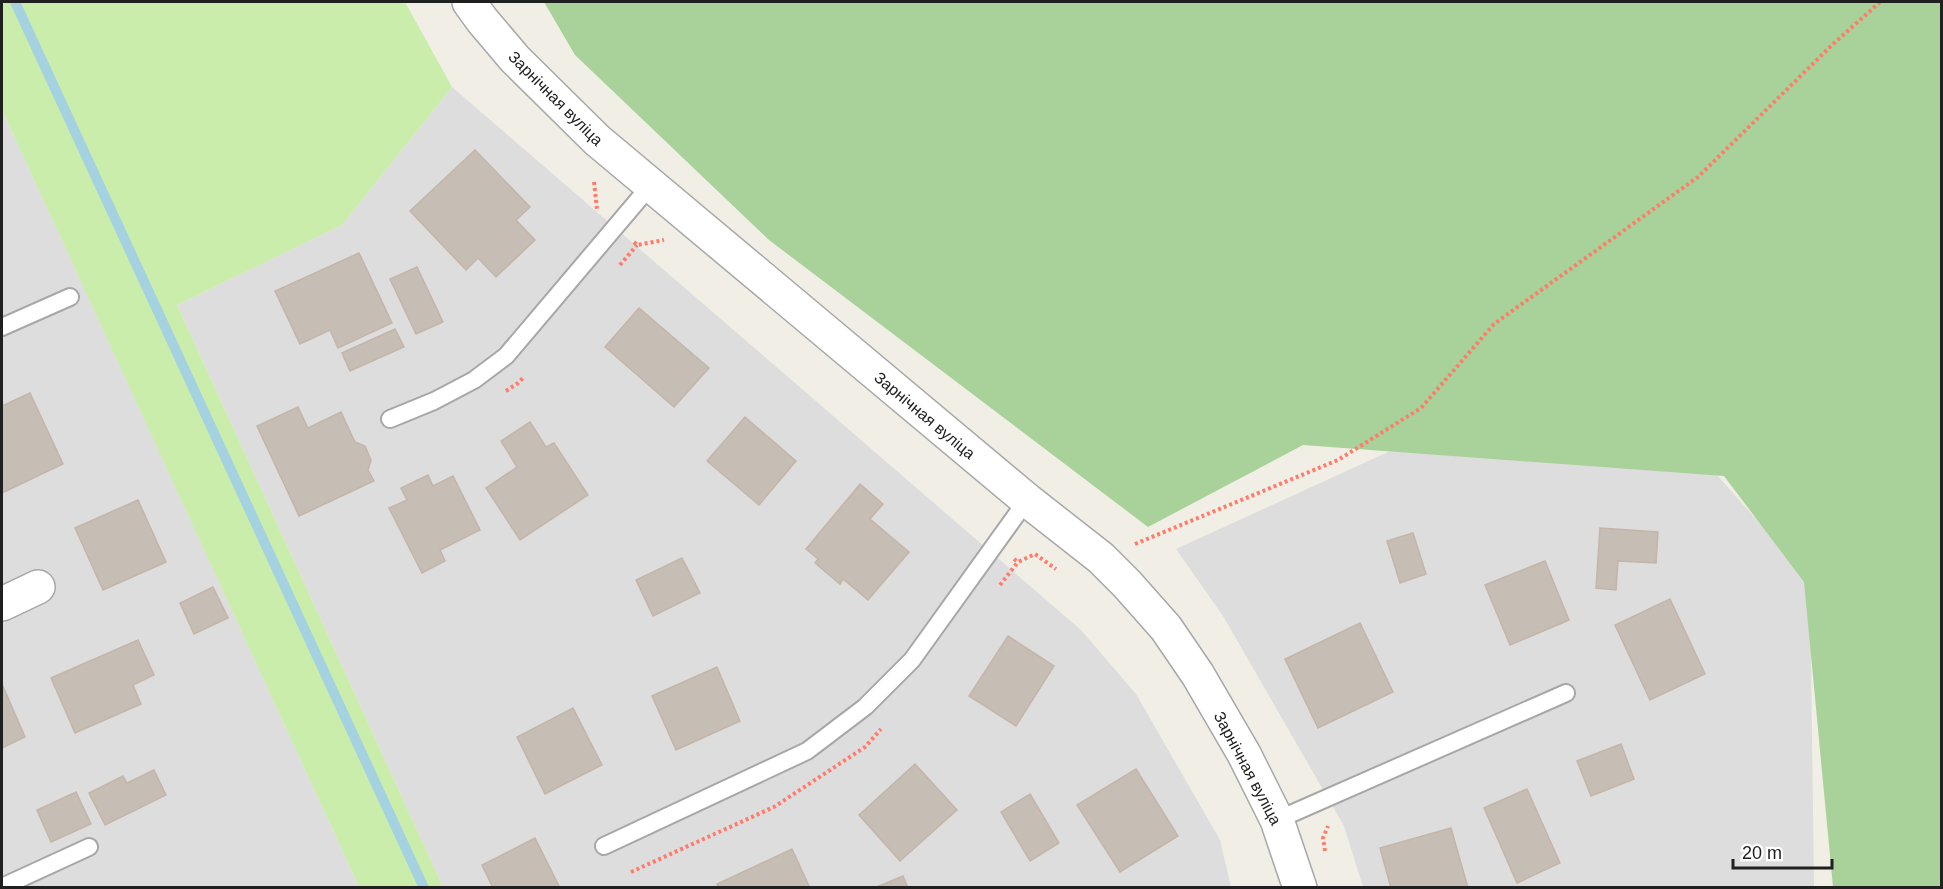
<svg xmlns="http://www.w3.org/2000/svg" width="1943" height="889" font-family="Arial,sans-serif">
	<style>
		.residential { fill: #dedddd }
		.grass { fill: #caedab }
		.forest { fill: #a9d29a }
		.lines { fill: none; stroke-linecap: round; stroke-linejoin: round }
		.stream { stroke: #a5d2e0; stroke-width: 10 }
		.building { fill: #c6bdb5; stroke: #c4b5a8; stroke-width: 1.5 }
		.lane-casing { stroke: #a7a7a7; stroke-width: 20 }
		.street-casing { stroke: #a7a7a7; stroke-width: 36 }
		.path { stroke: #ff7b6a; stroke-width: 4; stroke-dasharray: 3 3; stroke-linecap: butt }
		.lane { stroke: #fff; stroke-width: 16 }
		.street { stroke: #fff; stroke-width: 33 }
		.labels { text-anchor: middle; stroke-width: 5; stroke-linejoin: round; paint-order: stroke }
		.street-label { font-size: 16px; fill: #202020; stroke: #fff }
	</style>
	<rect width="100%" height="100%" fill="#f1eee6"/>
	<g class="residential">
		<polygon points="452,87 1081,630 1136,694 1220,840 1231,887 443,887 177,305 342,225"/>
		<polygon points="2,110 114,353 359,887 2,887"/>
		<polygon points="1390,451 1717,475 1810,580 1814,887 1363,887 1344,826 1223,616 1176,549"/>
	</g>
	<polygon class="grass" points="2,2 405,2 452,87 342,225 177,305 443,887 359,887 2,110"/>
	<polygon class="forest" points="544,2 1941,2 1941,887 1833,887 1804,582 1724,476 1303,445 1148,527 769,240 575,55"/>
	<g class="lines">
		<polyline class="stream" points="15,2 424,888"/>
	</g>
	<g class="building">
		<polygon points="475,150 530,207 516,220 535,240 496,277 478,258 466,270 410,211"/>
		<polygon points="359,253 392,323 338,348 330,330 300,344 275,291"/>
		<polygon points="417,267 443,322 416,334 390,279"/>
		<polygon points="639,308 709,368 674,407 605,347"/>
		<polygon points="395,329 404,347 350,371 342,353"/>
		<polygon points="30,393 63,464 2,493 2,406"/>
		<polygon points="298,407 308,428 341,412 355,442 365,446 371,460 368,470 374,481 299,516 257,426"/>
		<polygon points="745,417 796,461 759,505 707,461"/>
		<polygon points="530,422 546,447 554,443 588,495 520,540 486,488 517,467 501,441"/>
		<polygon points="428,475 433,486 453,476 480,530 440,550 445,561 422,573 389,508 407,500 401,488"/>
		<polygon points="860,484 883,504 870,519 909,552 868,600 843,579 840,584 815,563 818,559 806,549"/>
		<polygon points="138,500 166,562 103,590 75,528"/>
		<polygon points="1600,528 1658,532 1656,563 1618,561 1616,590 1596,588"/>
		<polygon points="1413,533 1426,574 1400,583 1387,541"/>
		<polygon points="682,558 700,593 653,616 636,580"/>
		<polygon points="1545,561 1569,620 1510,645 1485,585"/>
		<polygon points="213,587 228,618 194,634 180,603"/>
		<polygon points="1670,599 1705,674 1650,700 1615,625"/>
		<polygon points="1360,623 1393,692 1318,728 1285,659"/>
		<polygon points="1008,636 1054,666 1016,726 969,696"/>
		<polygon points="138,640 154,675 133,685 141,704 75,733 51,678"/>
		<polygon points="717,667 740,721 676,750 652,696"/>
		<polygon points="2,684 25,737 2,748"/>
		<polygon points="573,708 602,765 545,794 517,737"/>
		<polygon points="1621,744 1634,779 1591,796 1577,761"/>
		<polygon points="915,764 957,810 900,861 859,815"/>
		<polygon points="1136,769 1178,836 1120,872 1077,805"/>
		<polygon points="154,770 166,795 105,825 89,793 123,776 127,783"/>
		<polygon points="1527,789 1560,863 1517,883 1484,808"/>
		<polygon points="76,792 91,824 51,842 37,810"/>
		<polygon points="1030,794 1059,843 1030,861 1001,812"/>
		<polygon points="1451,828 1468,888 1391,888 1380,848"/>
		<polygon points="535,838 560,888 493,888 482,865"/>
		<polygon points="792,849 810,888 719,888 717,884"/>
		<polygon points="903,876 908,888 874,888"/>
	</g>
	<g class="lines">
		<defs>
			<g id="lane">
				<polyline points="2,327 70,297"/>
				<polyline points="390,419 434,401 474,380 506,356 650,186"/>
				<polyline points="1277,820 1566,693"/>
				<polyline points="604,846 807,751 865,707 912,660 1027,500"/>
				<polyline points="2,887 89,847"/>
			</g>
			<g id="street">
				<polyline points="469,2 482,20 515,59 597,140 1027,500 1101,558 1127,584 1166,628 1198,675 1244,754 1277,820 1300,888"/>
				<polyline points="2,604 38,587"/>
			</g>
		</defs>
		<use href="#lane" class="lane-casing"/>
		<use href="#street" class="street-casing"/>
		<g class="path">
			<polyline points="594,182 597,209"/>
			<polyline points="634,242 637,245 664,240"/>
			<polyline points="620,265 637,245"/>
			<polyline points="506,391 518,383 524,377"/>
			<polyline points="1135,544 1338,460 1421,408 1494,324 1698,177 1833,44 1880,2"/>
			<polyline points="1014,559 1018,562 1035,554 1056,569"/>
			<polyline points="1000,585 1018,562"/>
			<polyline points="1325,851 1323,838 1328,826"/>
			<polyline points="631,872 774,807 865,747 881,729"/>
		</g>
		<use href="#lane" class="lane"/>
		<use href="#street" class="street"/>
	</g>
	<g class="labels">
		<g class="street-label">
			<text transform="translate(556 98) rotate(45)" y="6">Зарнічная вуліца</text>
			<text transform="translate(925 415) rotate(40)" y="6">Зарнічная вуліца</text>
			<text transform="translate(1248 768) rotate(62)" y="6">Зарнічная вуліца</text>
		</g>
	</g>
	<rect width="1943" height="889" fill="none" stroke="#202020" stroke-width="6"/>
	<path d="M1733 859v9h99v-9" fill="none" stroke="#202020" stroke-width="3"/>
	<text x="1742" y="859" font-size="18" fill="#202020" stroke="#ffffff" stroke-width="4.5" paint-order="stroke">20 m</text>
</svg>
